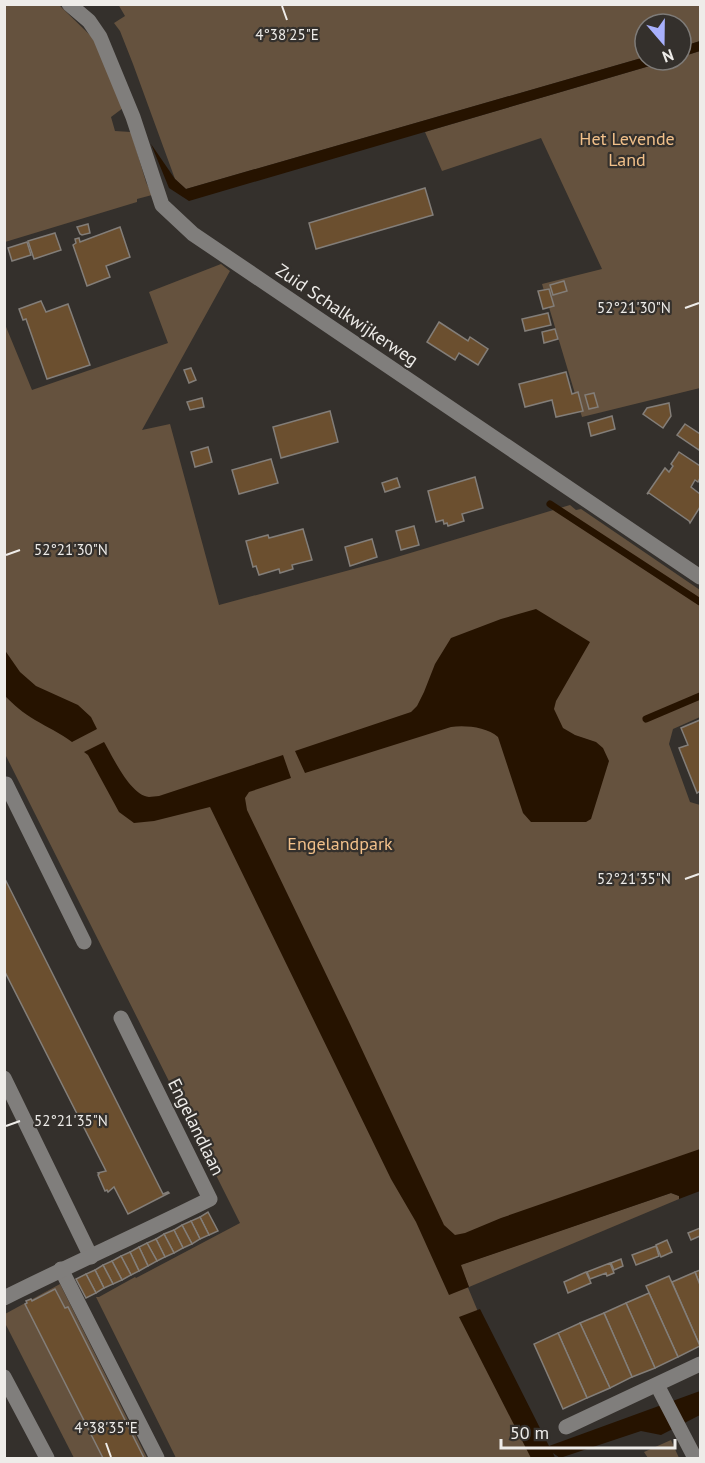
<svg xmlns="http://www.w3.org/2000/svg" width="705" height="1463" font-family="'PT Sans',sans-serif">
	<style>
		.green { fill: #65523e }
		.water { fill: #261300 }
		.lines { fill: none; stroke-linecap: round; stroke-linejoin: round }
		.stream { stroke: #261300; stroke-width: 7 }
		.building { fill: #6b4f2f; stroke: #837e79; stroke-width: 1.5 }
		.minor { stroke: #807e7c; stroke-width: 15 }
		.ticks { fill: none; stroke: #eeece9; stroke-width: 2 }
		.labels { text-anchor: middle; stroke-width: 4.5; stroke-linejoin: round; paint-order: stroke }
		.park-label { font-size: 18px; fill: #f1c08a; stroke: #34302c }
		.street-label { font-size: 18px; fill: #eeece9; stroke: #34302c }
		.ticks-label { font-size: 15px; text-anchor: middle; fill: #eeece9; stroke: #34302c; stroke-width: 4.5; stroke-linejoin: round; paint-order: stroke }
	</style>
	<rect width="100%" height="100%" fill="#34302c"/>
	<g class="green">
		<polygon points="118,4 700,4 700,41 681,47 681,24 645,24 645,57 186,189 175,179 133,64 120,31 114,23 125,16"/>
		<polygon points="5,5 59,5 93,38 123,108 111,117 115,131 131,132 146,182 152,195 137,199 137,202 5,242"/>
		<polygon points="700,51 700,388 582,417 542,284 602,269 541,138 442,171 425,132 670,60 681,60 681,57"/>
		<polygon points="221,264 230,271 142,430 170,424 219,605 387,560 570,505 576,510 581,509 700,590 700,717 673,729 669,744 690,802 700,805 700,1150 449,1242 479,1314 552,1458 176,1458 96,1297 99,1297 135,1277 136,1278 240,1223 5,754 4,322 32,390 168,343 149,292"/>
		<polygon points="671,1193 679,1196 679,1199 469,1287 460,1265"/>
		<polygon points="60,1284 147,1458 74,1458 6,1325 5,1314"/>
		<polygon points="671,1440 679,1458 648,1458 644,1452"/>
	</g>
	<g class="water">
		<polygon points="700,41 700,51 681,57 681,47"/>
		<polygon points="645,57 645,60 670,60 189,201 169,188 151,144 175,179 186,189"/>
		<path d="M536 609 590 642 556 701 554 709 563 728 575 735 596 742 603 748 609 761 591 819 586 822H531L523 813 498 737C487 727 465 725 451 727L305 773 295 751 411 712 417 706 424 692 435 664 451 638 501 619Z"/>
		<path d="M4 649 20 672 36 686 78 705 91 717 97 729 72 742C60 733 47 727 35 720 23 713 14 705 5 696Z"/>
		<path d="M104 742C113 757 130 795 149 797 152 797 156 796 159 796L283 755 291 778 249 792 245 798 247 810 350 1024 444 1225 455 1235 465 1233 501 1218 700 1149V1191L679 1199V1196L671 1193 461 1265 469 1287 449 1295 416 1222 391 1179 210 807 154 821 134 823 119 812 88 755 84 752Z"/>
		<polygon points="480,1309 549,1446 700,1391 700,1415 661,1435 641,1431 560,1458 553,1453 555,1458 531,1458 459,1317"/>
	</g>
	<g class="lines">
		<g class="stream">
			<polyline points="550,504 700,602"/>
			<polyline points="646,719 700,696"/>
		</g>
	</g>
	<g class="building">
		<polygon points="425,188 433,215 316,249 309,223"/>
		<polygon points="88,224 90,233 82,235 80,234 77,227"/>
		<polygon points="120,227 130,257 106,266 110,277 87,286 73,245 76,243 75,239 79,238 80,242"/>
		<polygon points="55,233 61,250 34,259 28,241"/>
		<polygon points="27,242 31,255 12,261 8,248"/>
		<polygon points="564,281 567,291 553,295 550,285"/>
		<polygon points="549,289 554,306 543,309 538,291"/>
		<polygon points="41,301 46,312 68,304 90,365 47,379 26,319 23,320 19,309"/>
		<polygon points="548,313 551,325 525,331 522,319"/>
		<polygon points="439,322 468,341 470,337 488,349 478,365 459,353 455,360 427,342"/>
		<polygon points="555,329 558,339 544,343 542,332"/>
		<polygon points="191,368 196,380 189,383 184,370"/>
		<polygon points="566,372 572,394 578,392 583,411 556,417 552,400 525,407 519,384"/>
		<polygon points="594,393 598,407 589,409 585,395"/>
		<polygon points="202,398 204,407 190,410 187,402"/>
		<polygon points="669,403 671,416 663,428 643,414 647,408"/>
		<polygon points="330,411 338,442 281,458 273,427"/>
		<polygon points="612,416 615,429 591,436 588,423"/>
		<polygon points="685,424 700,434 700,447 699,450 677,435"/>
		<polygon points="208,447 212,462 195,467 191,452"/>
		<polygon points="679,452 700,466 700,478 698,482 695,480 691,487 700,494 700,507 690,523 689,521 649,493 647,494 665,468 669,472 673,466 671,464"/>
		<polygon points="271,459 278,483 239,494 232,470"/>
		<polygon points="475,477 483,508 462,514 464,521 448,526 447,523 444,524 443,520 436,522 428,491"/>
		<polygon points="397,478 400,487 385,492 382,483"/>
		<polygon points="414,526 419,545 401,550 396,531"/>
		<polygon points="303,529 312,560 292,565 293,569 280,573 279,569 259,575 256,566 253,567 246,541 268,535 269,538"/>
		<polygon points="372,539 377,557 350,566 345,547"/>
		<polygon points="700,720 700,791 697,793 679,748 688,745 681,728"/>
		<polygon points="4,877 163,1194 168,1192 169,1193 128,1214 114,1187 108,1192 107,1190 105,1191 98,1175 99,1174 98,1173 106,1171 4,970"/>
		<polygon points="208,1212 218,1231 209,1235 200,1217"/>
		<polygon points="200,1217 209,1235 200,1239 191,1221"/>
		<polygon points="191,1221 200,1239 192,1244 182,1225"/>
		<polygon points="182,1225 192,1244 183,1248 174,1230"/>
		<polygon points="700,1228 700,1236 691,1240 688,1233"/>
		<polygon points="174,1230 183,1248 174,1253 164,1234"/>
		<polygon points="164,1234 174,1253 165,1257 156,1239"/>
		<polygon points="156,1239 165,1257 157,1261 147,1243"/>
		<polygon points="667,1240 672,1252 661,1257 656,1245"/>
		<polygon points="147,1243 157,1261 148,1266 139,1247"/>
		<polygon points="656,1246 659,1256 636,1265 632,1255"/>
		<polygon points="139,1247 148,1266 139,1271 130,1252"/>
		<polygon points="130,1252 139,1271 131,1275 121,1256"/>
		<polygon points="121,1256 131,1275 122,1280 112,1261"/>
		<polygon points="621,1259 623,1266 614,1270 611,1263"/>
		<polygon points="112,1261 122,1280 113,1284 103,1265"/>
		<polygon points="610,1263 614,1273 607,1276 606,1273 590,1279 587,1272"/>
		<polygon points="103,1265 113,1284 104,1288 95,1270"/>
		<polygon points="95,1270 104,1288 96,1293 86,1274"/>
		<polygon points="700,1270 700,1285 695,1272"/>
		<polygon points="586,1272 591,1283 568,1293 564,1282"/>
		<polygon points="695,1272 700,1285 700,1346 672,1282"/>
		<polygon points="86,1274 96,1293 86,1298 76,1279"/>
		<polygon points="669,1276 700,1346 678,1357 646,1286"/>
		<polygon points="55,1289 65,1308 68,1307 144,1458 103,1458 25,1304 27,1303 26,1301 31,1299 32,1301"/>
		<polygon points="649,1293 678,1357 655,1368 626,1303"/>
		<polygon points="626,1303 655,1368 632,1377 604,1313"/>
		<polygon points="604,1313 632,1377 610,1388 580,1323"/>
		<polygon points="580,1323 610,1388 587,1398 558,1333"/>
		<polygon points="558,1333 587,1398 563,1409 534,1344"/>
	</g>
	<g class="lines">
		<g class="minor">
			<polyline points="69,4 89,21 100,37 133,117 162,205 193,234 700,577"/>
			<polyline points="4,784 6,784 84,942"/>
			<polyline points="4,1078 91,1257"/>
			<polyline points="61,1269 157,1458"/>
			<path d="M4 1298C72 1264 142 1233 210 1199L121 1018"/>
			<polyline points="4,1377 47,1458"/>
			<polyline points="657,1385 695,1458"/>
			<polyline points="566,1427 700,1364"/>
		</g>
	</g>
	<path class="ticks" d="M282 6 287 20M685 308 699 303M6 555 20 550M685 879 699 874M6 1126 20 1121M106 1443 111 1457"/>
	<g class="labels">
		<g class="park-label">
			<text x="627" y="145">Het Levende<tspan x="627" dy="21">Land</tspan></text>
			<text x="340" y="850">Engelandpark</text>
		</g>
		<g class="street-label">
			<text transform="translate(347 315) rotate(34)" y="6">Zuid Schalkwijkerweg</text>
			<text transform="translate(196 1127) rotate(64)" y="6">Engelandlaan</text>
		</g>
	</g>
	<g class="ticks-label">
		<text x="287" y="40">4°38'25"E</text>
		<text x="634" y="313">52°21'30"N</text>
		<text x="71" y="555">52°21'30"N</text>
		<text x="634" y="884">52°21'35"N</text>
		<text x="71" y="1126">52°21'35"N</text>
		<text x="106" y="1433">4°38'35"E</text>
	</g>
	<rect width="705" height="1463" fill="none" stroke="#eeece9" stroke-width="12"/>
	<g transform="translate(663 42) rotate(160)"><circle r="28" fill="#34302c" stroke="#7e7b78" stroke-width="1.5"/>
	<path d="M0-4.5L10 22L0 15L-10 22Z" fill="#a8b0fc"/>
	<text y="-9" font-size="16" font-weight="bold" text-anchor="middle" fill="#eeece9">N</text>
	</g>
	<path d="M501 1439v9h174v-9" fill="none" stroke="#eeece9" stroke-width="3"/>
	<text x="510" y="1439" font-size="18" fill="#eeece9" stroke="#34302c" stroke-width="4.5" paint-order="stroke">50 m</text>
</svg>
